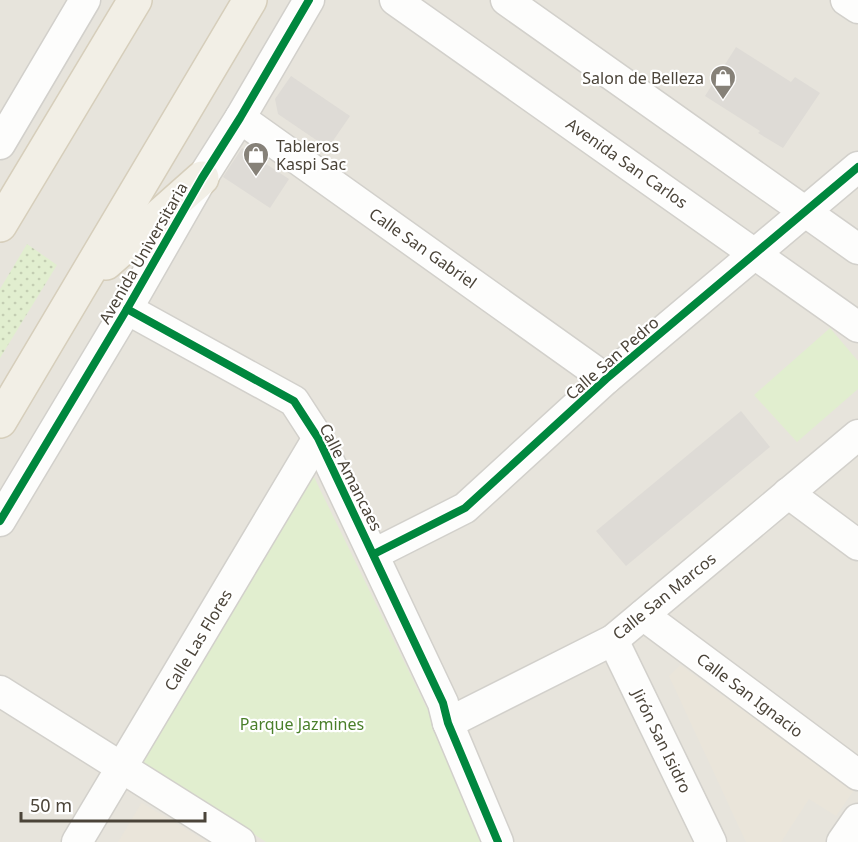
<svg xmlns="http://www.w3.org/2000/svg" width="858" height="842" font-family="'Noto Sans',sans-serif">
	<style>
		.residential { fill: #e7e4dc }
		.education { fill: #eae5da }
		.grass { fill: url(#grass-dots) }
		.park { fill: #e1eecf }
		.building { fill: #dedbd6 }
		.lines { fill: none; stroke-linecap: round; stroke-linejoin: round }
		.minor-casing { stroke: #d2d0cb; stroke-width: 33 }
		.major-casing { stroke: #d6cebb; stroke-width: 36 }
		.minor { stroke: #fdfdfc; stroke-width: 30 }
		.major { stroke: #f2efe6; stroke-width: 33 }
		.cycleway-casing { stroke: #fff; stroke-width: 11 }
		.cycleway { stroke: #00873e; stroke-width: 8 }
		.labels { text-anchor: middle; stroke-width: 4.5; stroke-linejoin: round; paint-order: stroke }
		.poi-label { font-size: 16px; fill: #4b4439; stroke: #fff; text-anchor: end }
		.street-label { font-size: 16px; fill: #4b4439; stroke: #fff }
		.park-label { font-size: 16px; fill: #4a7f2a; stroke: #fff }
	</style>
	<defs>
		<pattern id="grass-dots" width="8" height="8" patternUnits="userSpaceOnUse" patternTransform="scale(1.5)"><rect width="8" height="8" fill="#e1eecf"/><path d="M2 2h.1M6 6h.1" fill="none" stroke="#c3cdb2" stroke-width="1.8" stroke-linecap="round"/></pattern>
	</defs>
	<rect width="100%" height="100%" fill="#f4f2ee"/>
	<rect class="residential" x="0" y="0" width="858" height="842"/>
	<g class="education">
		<polygon points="680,665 854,790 836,816 809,799 781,842 746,842 669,676"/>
		<polygon points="142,802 142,803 207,842 118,842"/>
	</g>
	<polygon class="grass" points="27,244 57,265 0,358 0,289"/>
	<g class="park">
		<polygon points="830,328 858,361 858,389 797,442 754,395"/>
		<polygon points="313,475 437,729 484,842 266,842 142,762"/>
	</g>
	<g class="building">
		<polygon points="736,47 791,82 795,77 820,93 783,148 758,133 760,131 705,96"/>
		<polygon points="291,76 350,116 328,148 278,114 275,99"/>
		<polygon points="242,148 289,179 270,208 223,177"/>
		<polygon points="741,411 770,447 626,566 596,531"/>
	</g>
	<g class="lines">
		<defs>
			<g id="minor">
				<polyline points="395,0 858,327"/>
				<polyline points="506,0 858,249"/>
				<polyline points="846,0 858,8"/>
				<polyline points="240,118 606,379"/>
				<polyline points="0,144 85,0"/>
				<polyline points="127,309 294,401 318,438 443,703 448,723 498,842"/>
				<polyline points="788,493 858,545"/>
				<polyline points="0,521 127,309 202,178 240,118 309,0"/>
				<polyline points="374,554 465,508 606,379 858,167"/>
				<polyline points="643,615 858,775"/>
				<polyline points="613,640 711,842"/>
				<polyline points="0,691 240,842"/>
				<polyline points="448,723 613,640 858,435"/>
				<polyline points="77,842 318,438"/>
				<polyline points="842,842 858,819"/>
			</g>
			<g id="major">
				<polyline points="0,225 135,0"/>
				<polyline points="106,263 202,178"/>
				<polyline points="0,421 250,0"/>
			</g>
		</defs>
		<use href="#minor" class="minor-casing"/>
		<use href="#major" class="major-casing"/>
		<use href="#minor" class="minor"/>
		<use href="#major" class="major"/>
		<defs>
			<g id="cycleway">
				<polyline points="127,309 294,401 318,438 443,703 448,723 498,842"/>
				<polyline points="0,521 127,309 202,178 240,118 309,0"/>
				<polyline points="374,554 465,508 606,379 858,167"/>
			</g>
		</defs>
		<use href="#cycleway" class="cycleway-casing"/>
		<use href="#cycleway" class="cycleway"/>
	</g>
	<defs>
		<symbol id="shop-pin" viewBox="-11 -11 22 30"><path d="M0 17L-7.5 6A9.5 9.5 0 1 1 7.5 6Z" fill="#868178" stroke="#fff"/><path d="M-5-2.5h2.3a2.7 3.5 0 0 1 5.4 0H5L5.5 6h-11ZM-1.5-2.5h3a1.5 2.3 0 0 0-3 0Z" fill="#fff"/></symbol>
	</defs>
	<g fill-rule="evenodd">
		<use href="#shop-pin" x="708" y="63" width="30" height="40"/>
		<use href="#shop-pin" x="241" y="140" width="30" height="40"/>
	</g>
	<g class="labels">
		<g class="poi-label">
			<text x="704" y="84">Salon de Belleza</text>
			<text x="276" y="152" text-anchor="start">Tableros<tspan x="276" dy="18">Kaspi Sac</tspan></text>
		</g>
		<g class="street-label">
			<text transform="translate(627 163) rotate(35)" y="6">Avenida San Carlos</text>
			<text transform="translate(423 248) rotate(35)" y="6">Calle San Gabriel</text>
			<text transform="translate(143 253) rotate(-60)" y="6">Avenida Universitaria</text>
			<text transform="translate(612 358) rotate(-41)" y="6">Calle San Pedro</text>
			<text transform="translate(351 477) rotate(63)" y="6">Calle Amancaes</text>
			<text transform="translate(664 596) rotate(-39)" y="6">Calle San Marcos</text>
			<text transform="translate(198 640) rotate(-59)" y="6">Calle Las Flores</text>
			<text transform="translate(750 695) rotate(37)" y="6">Calle San Ignacio</text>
			<text transform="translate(662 741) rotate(64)" y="6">Jirón San Isidro</text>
		</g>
		<g class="park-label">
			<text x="302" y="730">Parque Jazmines</text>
		</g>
	</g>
	<path d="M21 812v9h184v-9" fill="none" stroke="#4b4439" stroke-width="3"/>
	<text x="30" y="812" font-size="18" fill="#4b4439" stroke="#ffffff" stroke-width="4.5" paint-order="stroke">50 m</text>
</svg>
